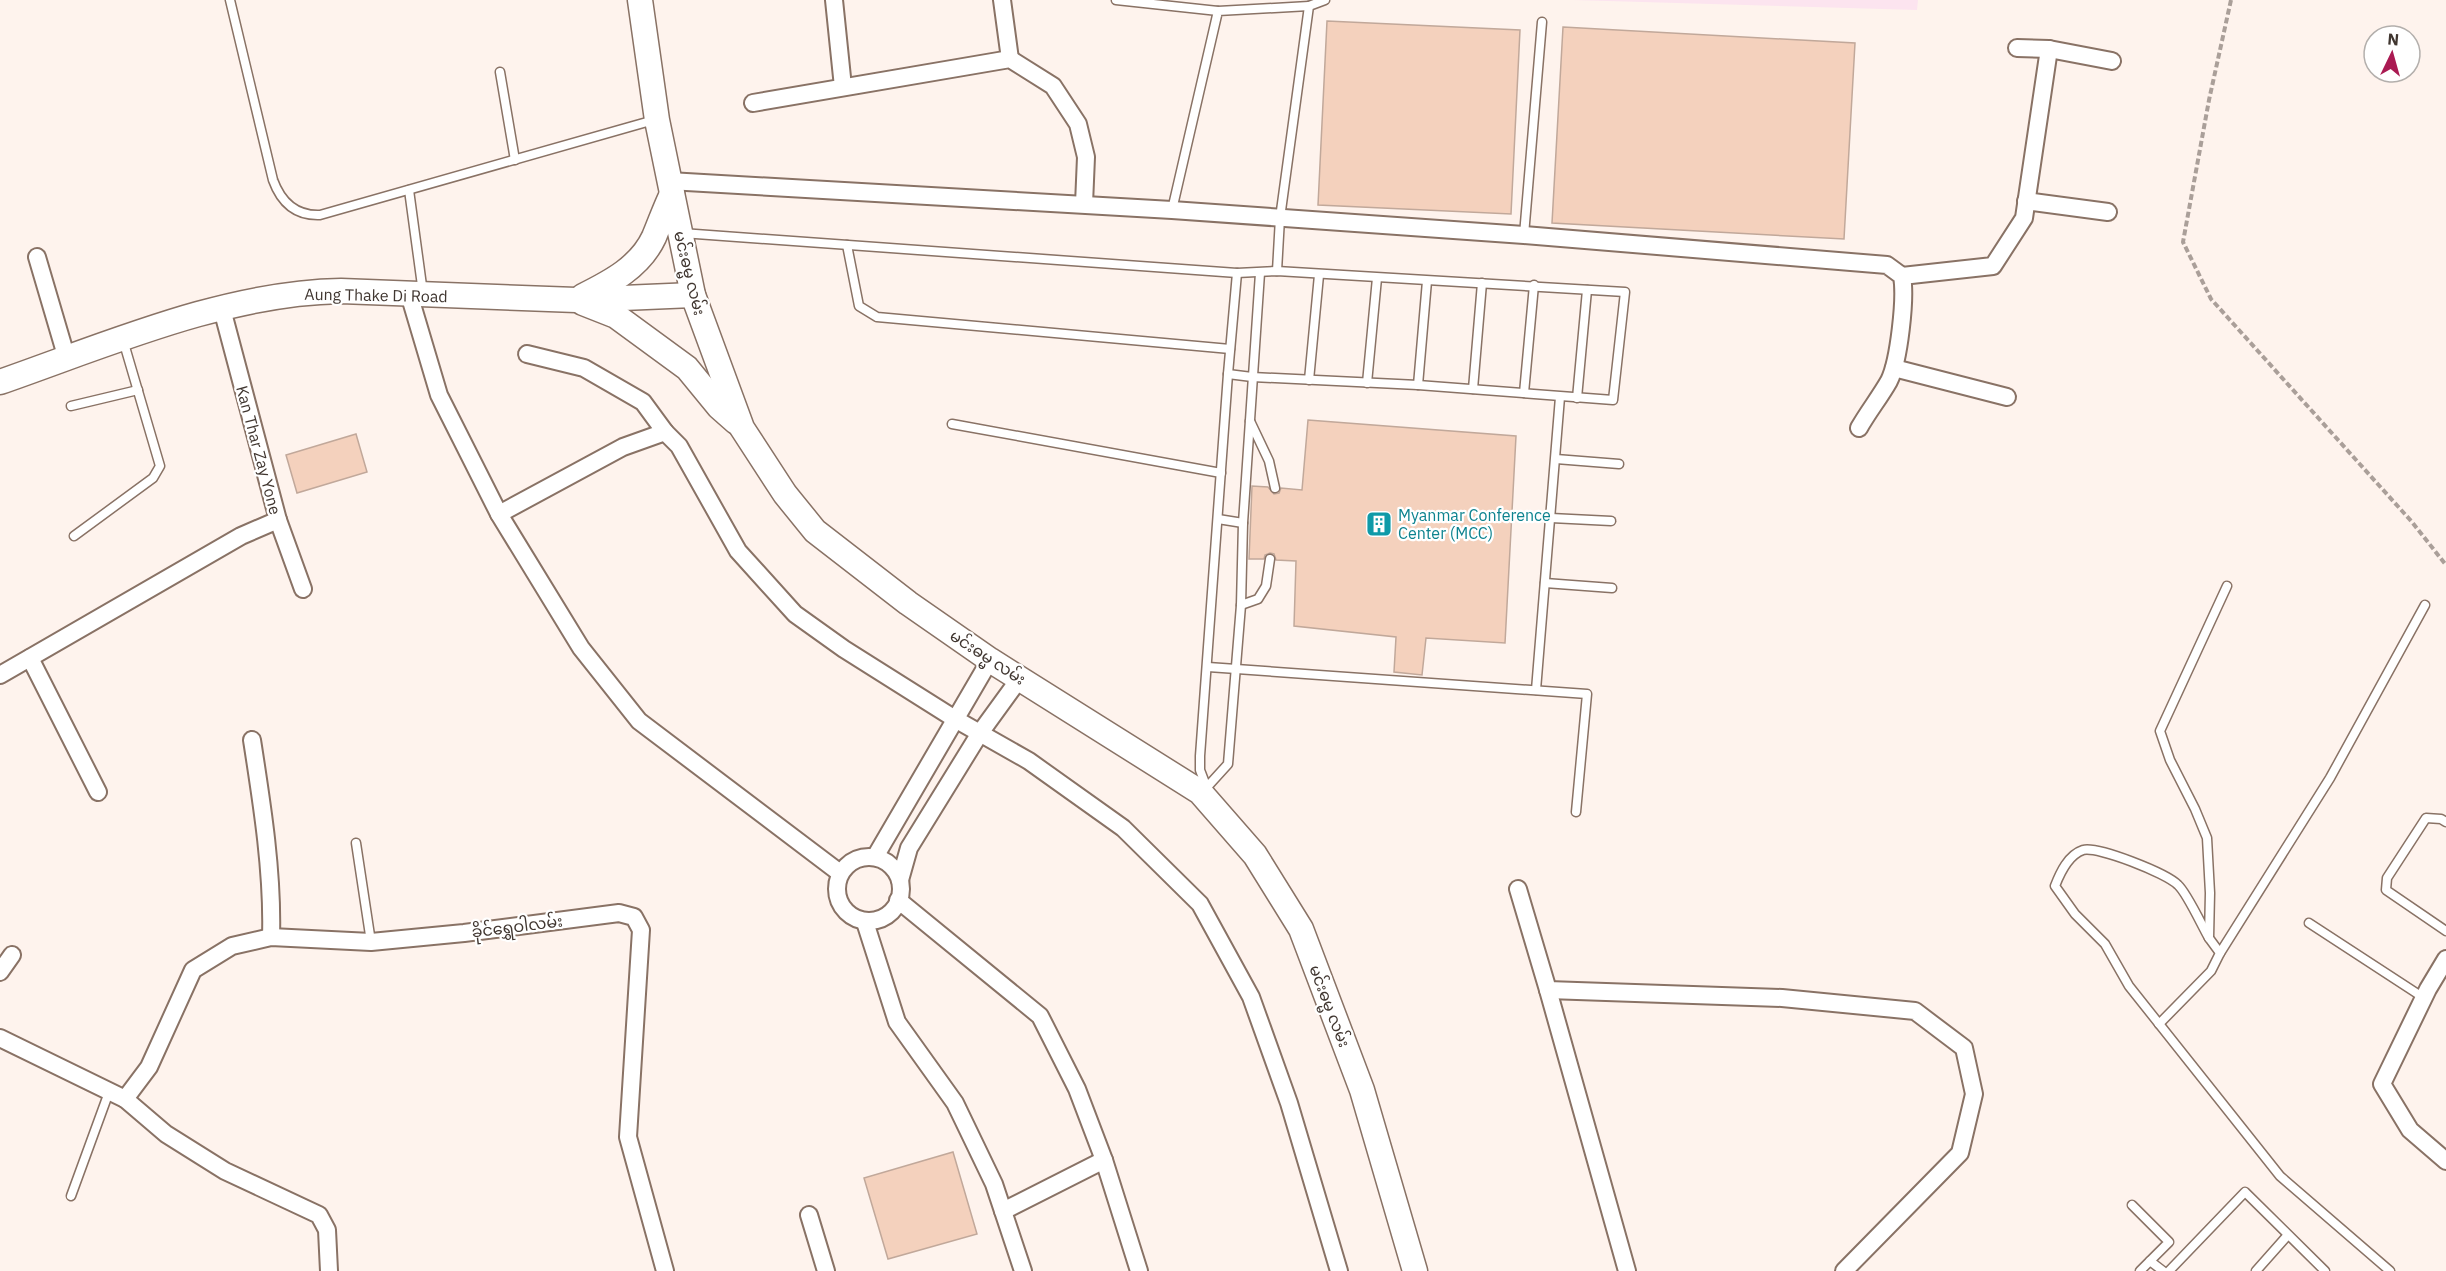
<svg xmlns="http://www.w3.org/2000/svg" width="2446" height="1271" font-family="'IBM Plex Sans','Noto Sans Myanmar',sans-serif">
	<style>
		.medical { fill: #fce4ef }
		.building { fill: #f4d1bd; stroke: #c1a89a; stroke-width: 1.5 }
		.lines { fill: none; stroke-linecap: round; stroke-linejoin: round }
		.lane-casing { stroke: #897265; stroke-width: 11 }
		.street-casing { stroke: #897265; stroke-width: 20 }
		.secondary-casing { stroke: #897265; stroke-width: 27 }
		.path { stroke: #aa9f99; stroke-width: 4; stroke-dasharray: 6 3; stroke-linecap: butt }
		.lane { stroke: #fff; stroke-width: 8 }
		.street { stroke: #fff; stroke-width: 16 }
		.secondary { stroke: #fff; stroke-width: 24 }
		.labels { text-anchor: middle; stroke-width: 4.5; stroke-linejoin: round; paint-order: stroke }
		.street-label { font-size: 16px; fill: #403630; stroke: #fff }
		.culture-label { font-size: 16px; fill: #0d838f; stroke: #fff; text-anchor: start }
	</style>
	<rect width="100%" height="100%" fill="#fef3ed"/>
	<polygon class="medical" points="1573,0 1918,0 1917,10"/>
	<g class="building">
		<polygon points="1327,21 1520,30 1511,214 1318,205"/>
		<polygon points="1563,27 1855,43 1844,239 1552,223"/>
		<polygon points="1308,420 1516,436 1505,643 1426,638 1422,675 1394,672 1396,637 1294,626 1296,561 1276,560 1274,554 1270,553 1265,555 1264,559 1249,559 1252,486 1268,487 1274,494 1279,493 1281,488 1302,490"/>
		<polygon points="356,434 367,472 297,493 286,455"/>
		<polygon points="953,1152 977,1234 888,1259 864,1178"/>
	</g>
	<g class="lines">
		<defs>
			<g id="lane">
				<path d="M230 0 273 180C281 202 295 216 320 215L654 120"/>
				<polyline points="1116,0 1218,11"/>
				<polyline points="500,72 515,160"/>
				<polyline points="409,190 423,293"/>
				<polyline points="1172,210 1218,11 1309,6"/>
				<polyline points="682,233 1237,273 1277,271 1625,292 1613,400 1418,385 1252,377 1228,374"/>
				<polyline points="1524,235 1542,22"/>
				<polyline points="847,245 859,306 877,317 1230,349"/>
				<polyline points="1277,271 1280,218 1309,6 1325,0"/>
				<polyline points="1309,380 1319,275"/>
				<polyline points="1367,383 1377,278"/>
				<polyline points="1418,385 1427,281"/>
				<polyline points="1473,389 1482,283"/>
				<polyline points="1524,393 1534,285"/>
				<polyline points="1577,398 1587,290"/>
				<polyline points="71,406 138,390"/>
				<polyline points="1250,421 1269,461 1275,488"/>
				<polyline points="952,424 1221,473"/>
				<polyline points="1556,459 1619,464"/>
				<polyline points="1551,518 1611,521"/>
				<polyline points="1218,519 1243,523"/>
				<polyline points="74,536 153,478 160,466 123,340"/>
				<polyline points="1545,583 1612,588"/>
				<polyline points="1241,605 1258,599 1266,586 1270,559"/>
				<polyline points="1208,667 1587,694 1576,812"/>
				<polyline points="1536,690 1560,397"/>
				<polyline points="1208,786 1228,764 1241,605 1243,523 1260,273"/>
				<polyline points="1208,791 1200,770 1200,756 1228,374 1237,273"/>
				<polyline points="2446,822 2441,819 2426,818 2387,878 2386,890 2446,931"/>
				<polyline points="356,843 371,942"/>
				<polyline points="2309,923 2424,998"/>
				<path d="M2209 938C2202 926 2187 893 2178 885 2166 873 2098 846 2083 850 2068 855 2060 873 2055 886L2075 914 2105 944 2129 986 2280 1176 2390 1271"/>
				<polyline points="2220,953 2330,778 2425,605"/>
				<polyline points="2159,1024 2211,971 2220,953 2209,938 2210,893 2207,838 2195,809 2170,760 2160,731 2227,586"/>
				<polyline points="71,1196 109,1092"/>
				<polyline points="2132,1205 2169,1242 2140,1271"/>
				<polyline points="2150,1261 2163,1271"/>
				<polyline points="2169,1271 2245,1192 2325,1271"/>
				<polyline points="2256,1271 2287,1236"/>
			</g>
			<g id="street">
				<polyline points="834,0 843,87"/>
				<polyline points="1002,0 1010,59"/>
				<polyline points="2017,48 2049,49 2112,61"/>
				<polyline points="753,103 1010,59 1053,86 1078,124 1086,157 1084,204"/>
				<path d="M669 181 1172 210 1524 235 1887 265 1902 276C1906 298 1899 361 1889 381 1880 397 1868 412 1859 428"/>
				<polyline points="2026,201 2108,212"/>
				<polyline points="37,257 67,359"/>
				<polyline points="1902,276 1993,266 2024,218 2049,49"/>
				<polyline points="409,294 439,395 499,514 581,648 639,721 840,873"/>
				<polyline points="222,309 278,520 303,589"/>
				<polyline points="527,354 584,368 643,402 665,432"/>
				<polyline points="1894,368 2007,397"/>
				<polyline points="499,514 623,447 665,432 679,446 738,551 795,614 844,649 955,719 1029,761 1123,828 1200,904 1251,997 1289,1103 1339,1271"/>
				<polyline points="30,658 98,792"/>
				<polyline points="0,675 241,536 278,520"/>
				<path d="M252 740C262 804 273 873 271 937"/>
				<circle cx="869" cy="889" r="32"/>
				<polyline points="875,857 990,660"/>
				<polyline points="900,880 909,848 980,733 1020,678"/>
				<polyline points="1518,889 1548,990 1782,998 1915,1011 1964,1048 1974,1094 1960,1153 1844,1271"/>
				<polyline points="898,900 1040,1016 1077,1089 1104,1160 1139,1271"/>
				<polyline points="865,922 897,1022 955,1103 994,1184 1023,1271"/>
				<polyline points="2446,959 2428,989 2382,1084 2410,1130 2446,1161"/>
				<polyline points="0,972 12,955"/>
				<polyline points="1548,990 1627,1271"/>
				<polyline points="0,1038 125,1099 166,1134 225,1171 319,1215 327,1230 329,1271"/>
				<polyline points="125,1099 149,1067 193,970 232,946 271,937 371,942 464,933 619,913 634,917 641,930 628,1137 665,1271"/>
				<polyline points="1003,1211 1104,1160"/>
				<polyline points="809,1215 826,1271"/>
			</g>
			<g id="secondary">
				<polyline points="640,0 657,120 693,295 742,428 785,494 815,531 908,603 990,660 1200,792 1255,855 1301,929 1362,1090 1415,1271"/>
				<path d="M583 296C611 282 640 267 654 237 660 223 665 208 672 194"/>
				<polyline points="583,303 616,316 687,368 719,407 736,422"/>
				<path d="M0 382C109 344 225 293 341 291L576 300 693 295"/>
			</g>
		</defs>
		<use href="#lane" class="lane-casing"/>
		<use href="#street" class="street-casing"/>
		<use href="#secondary" class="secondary-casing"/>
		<polyline class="path" points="2231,0 2209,100 2183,242 2211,299 2412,522 2446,565"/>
		<use href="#lane" class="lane"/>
		<use href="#street" class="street"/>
		<use href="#secondary" class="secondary"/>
	</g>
	<defs>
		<symbol id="building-square" viewBox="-11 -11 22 22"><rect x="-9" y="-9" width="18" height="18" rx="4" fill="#0f9aa8" stroke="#fff"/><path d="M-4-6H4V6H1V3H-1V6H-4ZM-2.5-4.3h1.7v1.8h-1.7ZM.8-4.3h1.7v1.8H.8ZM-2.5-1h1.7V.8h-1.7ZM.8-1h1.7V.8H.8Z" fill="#fff"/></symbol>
	</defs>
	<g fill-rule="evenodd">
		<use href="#building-square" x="1364" y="509" width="30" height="30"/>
	</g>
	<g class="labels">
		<g class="street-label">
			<text transform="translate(690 273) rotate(76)" y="6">မင်းဓမ္မ လမ်း</text>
			<text transform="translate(376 295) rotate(1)" y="6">Aung Thake Di Road</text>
			<text transform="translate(259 450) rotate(75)" y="6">Kan Thar Zay Yone</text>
			<text transform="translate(988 657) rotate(33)" y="6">မင်းဓမ္မ လမ်း</text>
			<text transform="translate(517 926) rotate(-7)" y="6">ခိုင်ရွှေဝါလမ်း</text>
			<text transform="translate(1330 1006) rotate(69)" y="6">မင်းဓမ္မ လမ်း</text>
		</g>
		<g class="culture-label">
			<text x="1398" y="521">Myanmar Conference<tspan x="1398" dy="18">Center (MCC)</tspan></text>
		</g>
	</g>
	<g transform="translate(2392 54) rotate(5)"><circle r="28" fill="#ffffff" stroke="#b3afac" stroke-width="1.5"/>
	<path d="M0-4.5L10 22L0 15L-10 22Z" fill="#aa1a52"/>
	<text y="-9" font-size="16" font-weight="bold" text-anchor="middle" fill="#403630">N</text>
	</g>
</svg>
